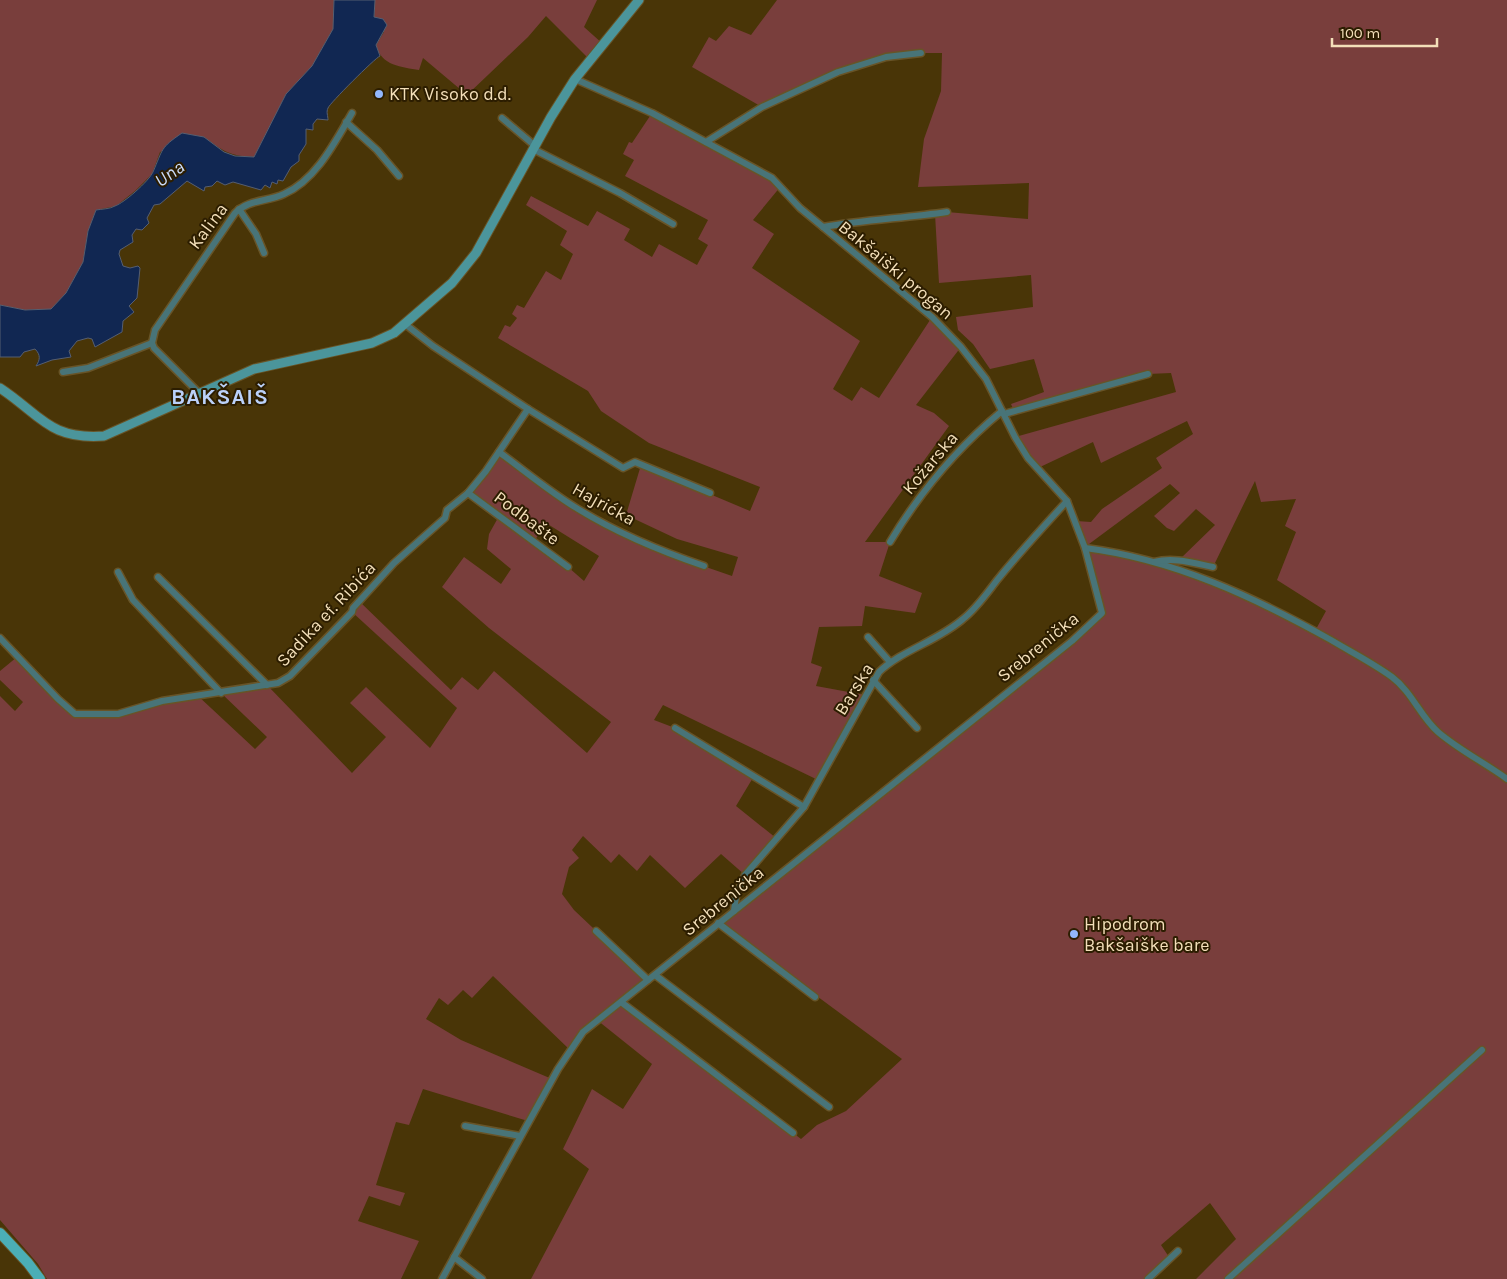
<svg xmlns="http://www.w3.org/2000/svg" width="1507" height="1279" font-family="Karla,sans-serif">
	<style>
		.green { fill: #793e3c; fill-rule: evenodd }
		.water { fill: #112752; stroke: #555e71 }
		.lines { fill: none; stroke-linecap: round; stroke-linejoin: round }
		.street-casing { stroke: #685427; stroke-width: 9 }
		.secondary-casing { stroke: #685427; stroke-width: 11 }
		.primary-casing { stroke: #685427; stroke-width: 12 }
		.street { stroke: #487478; stroke-width: 6 }
		.secondary { stroke: #4b959b; stroke-width: 9 }
		.primary { stroke: #4baeb6; stroke-width: 10 }
		.poi-dot { fill: #92b7fd; stroke: #2c1d00; stroke-width: 2 }
		.labels { text-anchor: middle; stroke-width: 4; stroke-linejoin: round; paint-order: stroke }
		.poi-label { font-size: 18px; fill: #f3dfb9; stroke: #2c1d00; text-anchor: start }
		.street-label { font-size: 18px; fill: #f3dfb9; stroke: #2c1d00 }
		.water-label { font-size: 19px; font-style: italic; fill: #cadbf9; stroke: #2c1d00 }
		.district-label { font-size: 22px; font-weight: bold; letter-spacing: 1px; fill: #bbd1f9; stroke: #2c1d00 }
	</style>
	<rect width="100%" height="100%" fill="#493507"/>
	<g class="green">
		<path d="M0 0H334L333 29 312 66 286 94 254 157C230 156 223 151 204 137L160 152 152 174 135 191 116 206 96 210 88 231 83 262 66 293 51 309 25 310 0 305Z"/>
		<path d="M375 0H597L584 27 603 44 590 60 546 16 528 37 467 95 423 58 419 70C402 67 381 66 376 45L384 32 380 19 374 17Z"/>
		<path d="M777 0H1507V1279H1196L1236 1239 1210 1203 1161 1245 1171 1260 1150 1279H531L589 1169 563 1149 592 1089 623 1109 652 1064 597 1020 569 1049 493 976 472 998 463 990 448 1005 439 998 426 1019 461 1040 552 1079 528 1121 423 1089 409 1125 396 1122 376 1185 405 1193 400 1206 369 1196 358 1221 419 1241 401 1279H47L38 1264 0 1220V696L15 711 23 702 0 680V671L17 657 74 713 118 714 197 695 255 749 267 737 221 693 267 685 352 773 386 737 350 703 366 687 430 748 457 708 352 612 359 601 451 690 462 677 478 690 494 671 587 753 611 722 489 628 442 587 464 557 501 584 511 569 487 549 489 534 499 516 468 493 499 452 562 498 657 550 732 576 738 557 677 539 626 515 641 465 750 511 760 487 649 443 601 411 588 391 498 338 505 325 510 327 517 318 512 314 517 305 524 308 546 271 561 280 573 254 560 245 567 231 526 205 531 196 588 226 597 211 630 229 624 240 652 257 659 244 697 265 708 245 698 239 708 220 625 176 634 160 623 154 629 142 632 143 652 113 781 186 753 220 774 234 752 268 860 341 833 389 852 401 861 387 879 398 932 317 961 347 916 405 934 413 949 426 865 542H890L879 576 922 593 915 613 865 606 862 626 819 627 811 663 822 667 816 686 865 695 818 780 663 705 654 720 675 728 754 776 736 806 776 838 745 875 721 854 685 888 650 855 637 871 619 854 611 863 583 836 572 850 579 858 569 867 562 894 574 910 648 980 622 1002 801 1139 817 1125 846 1111 902 1059 718 923 1102 613 1076 521 1091 522 1102 509 1162 468 1156 458 1193 434 1187 421 1101 463 1093 442 1038 468 1015 437 1176 392 1171 373 1148 374 1014 411 1011 404 1044 392 1034 359 990 369 973 344 958 330 956 317 1033 307 1031 275 939 283 935 214 947 212 1028 219 1029 183 918 187 924 139 941 91 942 53H921L864 63 762 107 692 67 709 37 716 41 729 26 751 35ZM1255 481 1261 502 1296 499 1285 526 1296 532 1277 580 1326 611 1315 631 1205 578 1085 547 1170 484 1180 493 1154 516 1167 528 1174 531 1196 509 1215 525 1179 560 1213 567ZM546 523 599 556 584 581 568 567 533 543Z"/>
	</g>
	<path class="water" d="M334 0H375L374 17 383 19 387 25 376 45 380 56C375 58 329 104 328 108 326 112 328 116 328 120L317 119 313 124V130L306 129V144L299 155V161L291 167 283 181 278 180 277 184 272 182 270 188 265 185 261 190 233 182 225 185 217 181 212 186 205 187 204 191 187 181 160 204 154 205 147 218 149 223 142 230 136 229 132 235 133 242 120 250 119 254 123 266 130 268 138 266 140 268 137 298 129 306 134 312 123 321 122 332 95 347 92 339 88 338 77 341 69 351 71 357 52 360 36 366C40 360 41 355 35 349L24 352 20 357H0V305L25 310 51 309 66 293 83 262 88 231 96 210C102 209 110 209 115 206 124 203 149 181 153 172 163 149 160 148 182 133L204 137 224 152 235 156 254 157 286 94 312 66 333 29Z"/>
	<g class="lines">
		<defs>
			<g id="street">
				<polyline points="502,118 534,145"/>
				<polyline points="346,122 377,150 399,176"/>
				<polyline points="706,142 762,107 838,72 886,57 921,53"/>
				<polyline points="533,149 620,193 673,224"/>
				<polyline points="239,209 256,234 264,253"/>
				<path d="M823 227C864 220 905 218 947 212"/>
				<polyline points="63,372 88,368 152,343"/>
				<path d="M199 393 154 348 152 343 155 330 235 213C249 199 267 202 284 194 316 180 335 142 352 113"/>
				<polyline points="528,409 623,468 635,462 710,493"/>
				<polyline points="1004,414 1148,374"/>
				<path d="M499 452C525 471 550 492 578 509 617 533 660 551 704 566"/>
				<polyline points="468,493 568,567"/>
				<path d="M890 542C920 492 957 448 1002 411"/>
				<path d="M1085 548C1173 559 1254 597 1331 640 1351 652 1373 663 1392 677 1412 692 1420 716 1438 732 1459 750 1485 763 1507 779"/>
				<path d="M1154 562C1174 557 1193 563 1213 567"/>
				<polyline points="118,572 133,600 221,693"/>
				<polyline points="158,577 267,685"/>
				<polyline points="868,637 890,662"/>
				<polyline points="0,638 58,699 75,714 118,714 162,701 278,683 290,676 352,612 353,608 394,563 445,518 447,510 468,493 486,471 528,409 433,346 405,324"/>
				<polyline points="873,680 917,728"/>
				<polyline points="675,728 804,807"/>
				<path d="M734 911 736 896 745 875 804 807 879 672C902 650 938 641 963 619 977 608 987 593 998 579 1020 552 1043 527 1067 501"/>
				<polyline points="718,923 815,997"/>
				<polyline points="596,931 648,980"/>
				<polyline points="655,975 829,1107"/>
				<polyline points="621,1002 793,1133"/>
				<polyline points="465,1126 520,1136"/>
				<polyline points="454,1257 482,1279"/>
				<polyline points="442,1279 558,1069 583,1032 1072,641 1102,613 1085,548 1067,501 1028,458 1015,437 986,379 961,347 932,317 800,208 772,178 652,113 575,79"/>
				<polyline points="1148,1279 1178,1251"/>
				<polyline points="1228,1279 1482,1050"/>
			</g>
			<path id="secondary" d="M0 388C41 415 49 440 104 436L254 369 372 343 394 333 452 283 476 253 551 117 575 79 639 0"/>
			<polyline id="primary" points="0,1233 28,1263 40,1279"/>
		</defs>
		<use href="#street" class="street-casing"/>
		<use href="#secondary" class="secondary-casing"/>
		<use href="#primary" class="primary-casing"/>
		<use href="#street" class="street"/>
		<use href="#secondary" class="secondary"/>
		<use href="#primary" class="primary"/>
	</g>
	<g class="poi-dot">
		<circle cx="379" cy="94" r="5"/>
		<circle cx="1074" cy="934" r="5"/>
	</g>
	<g class="labels">
		<g class="poi-label">
			<text x="389" y="100">KTK Visoko d.d.</text>
			<text x="1084" y="930">Hipodrom<tspan x="1084" dy="21">Bakšaiške bare</tspan></text>
		</g>
		<g class="street-label">
			<text transform="translate(208 226) rotate(-53)" y="6">Kalina</text>
			<text transform="translate(896 270) rotate(40)" y="6">Bakšaiški progan</text>
			<text transform="translate(930 463) rotate(-50)" y="6">Kožarska</text>
			<text transform="translate(604 504) rotate(29)" y="6">Hajrićka</text>
			<text transform="translate(527 518) rotate(37)" y="6">Podbašte</text>
			<text transform="translate(326 614) rotate(-47)" y="6">Sadika ef. Ribića</text>
			<text transform="translate(1038 647) rotate(-39)" y="6">Srebrenička</text>
			<text transform="translate(854 689) rotate(-58)" y="6">Barska</text>
			<text transform="translate(723 901) rotate(-39)" y="6">Srebrenička</text>
		</g>
		<g class="water-label">
			<text transform="translate(169 173) rotate(-35)" y="7">Una</text>
		</g>
		<g class="district-label">
			<text x="220" y="404">BAKŠAIŠ</text>
		</g>
	</g>
	<path d="M1332 38v8h105v-8" fill="none" stroke="#f3dfb9" stroke-width="2.5"/>
	<text x="1340" y="38" font-size="15" fill="#f3dfb9" stroke="#2c1d00" stroke-width="4" paint-order="stroke">100 m</text>
</svg>
